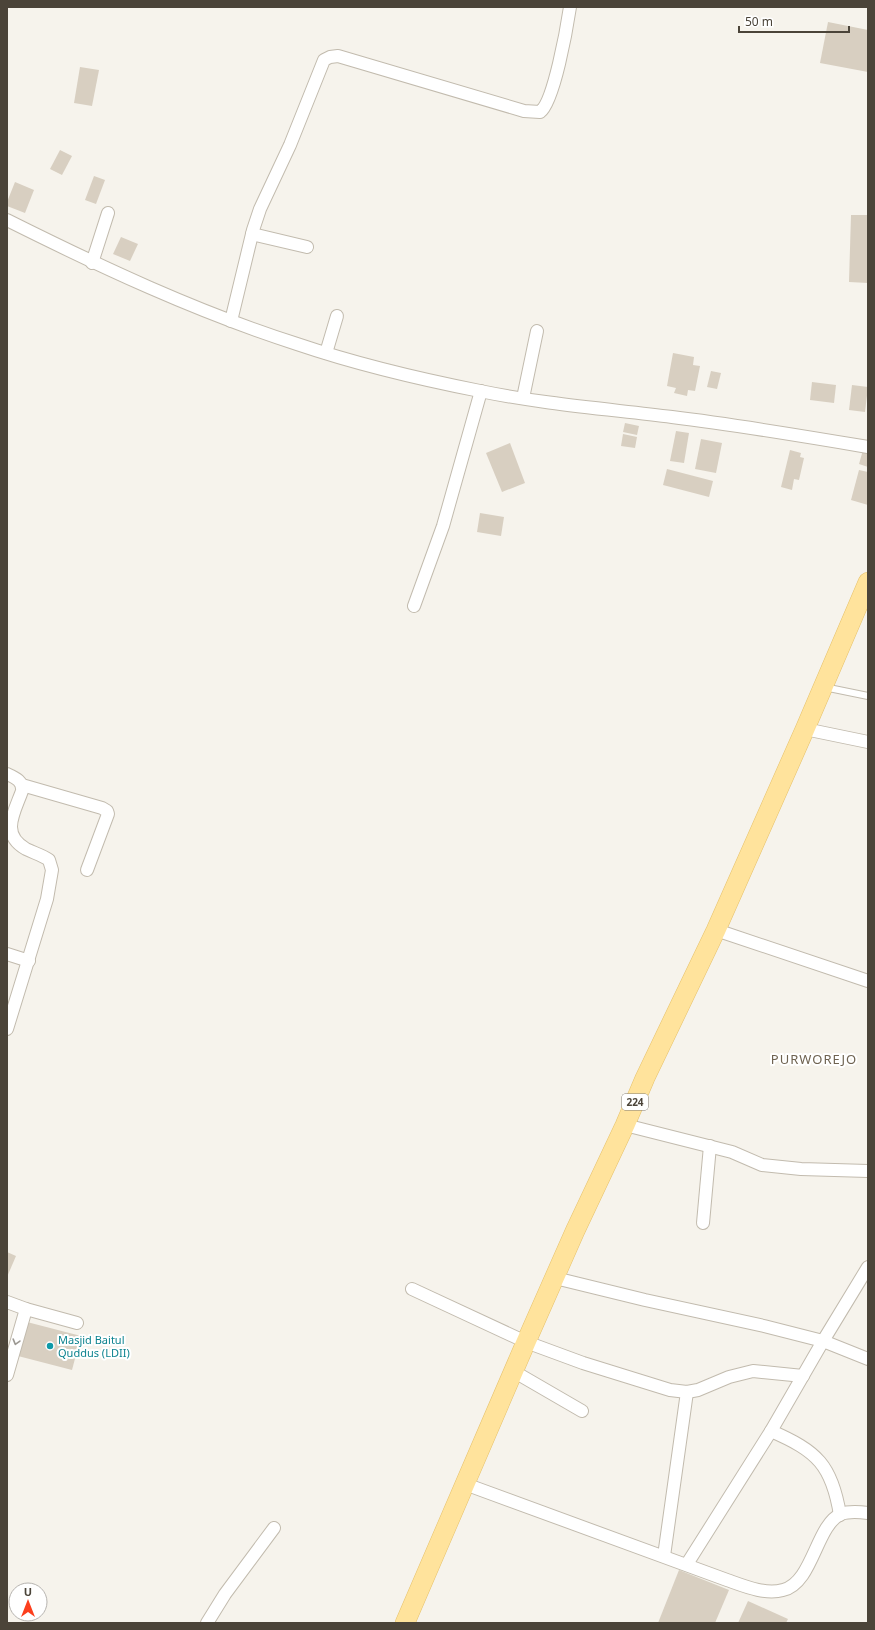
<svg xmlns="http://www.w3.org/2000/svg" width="875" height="1630" font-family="'Noto Sans',sans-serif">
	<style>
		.building { fill: #d8cfc1 }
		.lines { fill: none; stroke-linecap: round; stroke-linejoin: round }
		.service-casing { stroke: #c2bbae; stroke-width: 8 }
		.minor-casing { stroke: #c2bbae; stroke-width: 14 }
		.primary-casing { stroke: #e6c16a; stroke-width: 20 }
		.service { stroke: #fff; stroke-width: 6 }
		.minor { stroke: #fff; stroke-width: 12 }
		.primary { stroke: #ffe39c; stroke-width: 19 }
		.oneway { stroke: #9c9892 }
		.culture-dot { fill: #0f9aa8; stroke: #fff; stroke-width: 1.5 }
		.labels { text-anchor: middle; stroke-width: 4; stroke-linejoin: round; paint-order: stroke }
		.shield { fill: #fff; stroke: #817c74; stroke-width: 1 }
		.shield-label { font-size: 10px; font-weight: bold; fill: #4b4439 }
		.culture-label { font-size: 11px; fill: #0d838f; stroke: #fff; text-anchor: start }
		.quarter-label { font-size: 13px; letter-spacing: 1px; fill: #6e6250; stroke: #fff }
	</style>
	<rect width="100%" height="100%" fill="#f6f3ec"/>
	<g class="building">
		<polygon points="828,22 868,30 868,72 820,63"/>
		<polygon points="80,67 99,70 92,106 74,103"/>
		<polygon points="60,150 72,156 62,175 50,169"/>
		<polygon points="94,176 105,180 96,204 85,200"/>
		<polygon points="15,182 34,190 25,213 7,206 7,202"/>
		<polygon points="851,215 868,215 868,283 849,282"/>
		<polygon points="121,237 138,244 130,261 113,254"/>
		<polygon points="673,353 694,357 693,365 700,366 695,391 688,390 687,396 674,393 676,388 667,386"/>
		<polygon points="711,371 721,373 717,389 707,387"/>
		<polygon points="812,382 836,385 834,403 810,400"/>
		<polygon points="852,385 868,387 865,412 849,410"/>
		<polygon points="625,423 639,426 637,435 623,432"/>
		<polygon points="676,431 689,433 684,463 670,461"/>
		<polygon points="623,434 637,437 635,448 621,446"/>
		<polygon points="701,439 722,443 716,473 695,469"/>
		<polygon points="510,443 525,483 502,492 486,453"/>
		<polygon points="790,450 801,453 800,457 804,458 799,480 794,479 792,490 781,487"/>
		<polygon points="863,450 868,452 868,467 859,464"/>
		<polygon points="667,469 713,481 709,497 663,485"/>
		<polygon points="859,470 868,472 868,505 851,500"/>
		<polygon points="480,513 504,517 501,536 477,532"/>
		<polygon points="7,1252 16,1256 7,1277"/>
		<polygon points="27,1322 81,1336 72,1370 18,1356"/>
		<polygon points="679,1570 729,1590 715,1623 658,1623"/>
		<polygon points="748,1601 788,1619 786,1623 738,1623"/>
	</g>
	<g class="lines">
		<defs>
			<polyline id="service" points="824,687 868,696"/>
			<g id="minor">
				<path d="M7 220C101 267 197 312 297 344 356 364 419 379 480 391 543 404 608 409 672 417 738 425 803 436 868 447"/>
				<polyline points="252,234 307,247"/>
				<polyline points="92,263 108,213"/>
				<path d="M231 321 253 230 260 209 290 145 324 60 330 57 338 56 524 111 540 112C554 102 567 27 570 7"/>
				<polyline points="326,353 337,316"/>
				<polyline points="523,398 537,331"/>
				<polyline points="414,606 443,526 481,391"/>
				<polyline points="805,729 868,742"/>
				<path d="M7 774C16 778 23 781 22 791 14 813 0 834 26 849 34 853 42 855 49 860L52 870 47 899 7 1029"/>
				<polyline points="22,785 102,808 107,811 108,814 87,870"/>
				<polyline points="716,930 868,981"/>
				<polyline points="7,954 29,961"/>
				<polyline points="625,1125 732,1152 762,1165 801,1169 868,1171"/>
				<polyline points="703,1223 710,1146"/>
				<polyline points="555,1278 645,1300 764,1326 823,1341 868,1359"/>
				<polyline points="412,1289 526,1342 583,1363 670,1390 687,1392 698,1390 729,1377 753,1371 803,1376"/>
				<polyline points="7,1302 26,1309 77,1323"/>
				<polyline points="513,1371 582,1411"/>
				<polyline points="7,1375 26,1309"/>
				<path d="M771 1431C817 1451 832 1465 840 1515"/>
				<path d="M465 1484 727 1580C744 1586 765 1595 783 1590 813 1583 816 1525 841 1514 849 1511 860 1512 868 1513"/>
				<polyline points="664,1556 687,1392"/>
				<polyline points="687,1564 771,1431 823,1341 868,1267"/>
				<polyline points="207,1623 225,1594 274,1528"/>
			</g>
			<polyline id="primary" points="405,1623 526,1342 575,1231 625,1125 645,1078 716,930 805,729 868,582"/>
		</defs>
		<use href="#service" class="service-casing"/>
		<use href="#minor" class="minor-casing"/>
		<use href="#primary" class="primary-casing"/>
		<use href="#service" class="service"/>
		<use href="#minor" class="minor"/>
		<use href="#primary" class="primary"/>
	</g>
	<defs><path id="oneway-chevron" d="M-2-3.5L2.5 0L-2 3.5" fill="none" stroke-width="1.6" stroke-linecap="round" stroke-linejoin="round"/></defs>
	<use class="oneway" href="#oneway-chevron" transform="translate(16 1342) rotate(106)"/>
	<circle class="culture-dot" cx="50" cy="1346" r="4"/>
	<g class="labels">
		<rect class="shield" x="622" y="1094" width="26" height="16" rx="3"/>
		<g class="shield-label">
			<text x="635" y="1106">224</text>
		</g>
		<g class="culture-label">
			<text x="58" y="1344">Masjid Baitul<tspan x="58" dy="13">Quddus (LDII)</tspan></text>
		</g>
		<g class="quarter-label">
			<text x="814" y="1064">PURWOREJO</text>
		</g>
	</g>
	<rect width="875" height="1630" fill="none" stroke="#4b4439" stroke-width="16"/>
	<g transform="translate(28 1602)"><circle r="19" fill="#ffffff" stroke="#b7b4b0"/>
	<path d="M0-3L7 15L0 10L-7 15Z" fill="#fc3f1d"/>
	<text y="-6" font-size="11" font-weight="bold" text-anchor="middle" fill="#4b4439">U</text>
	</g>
	<path d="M739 26v6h110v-6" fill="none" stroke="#4b4439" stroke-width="2"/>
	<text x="745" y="26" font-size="12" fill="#4b4439" stroke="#ffffff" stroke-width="3" paint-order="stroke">50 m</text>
</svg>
